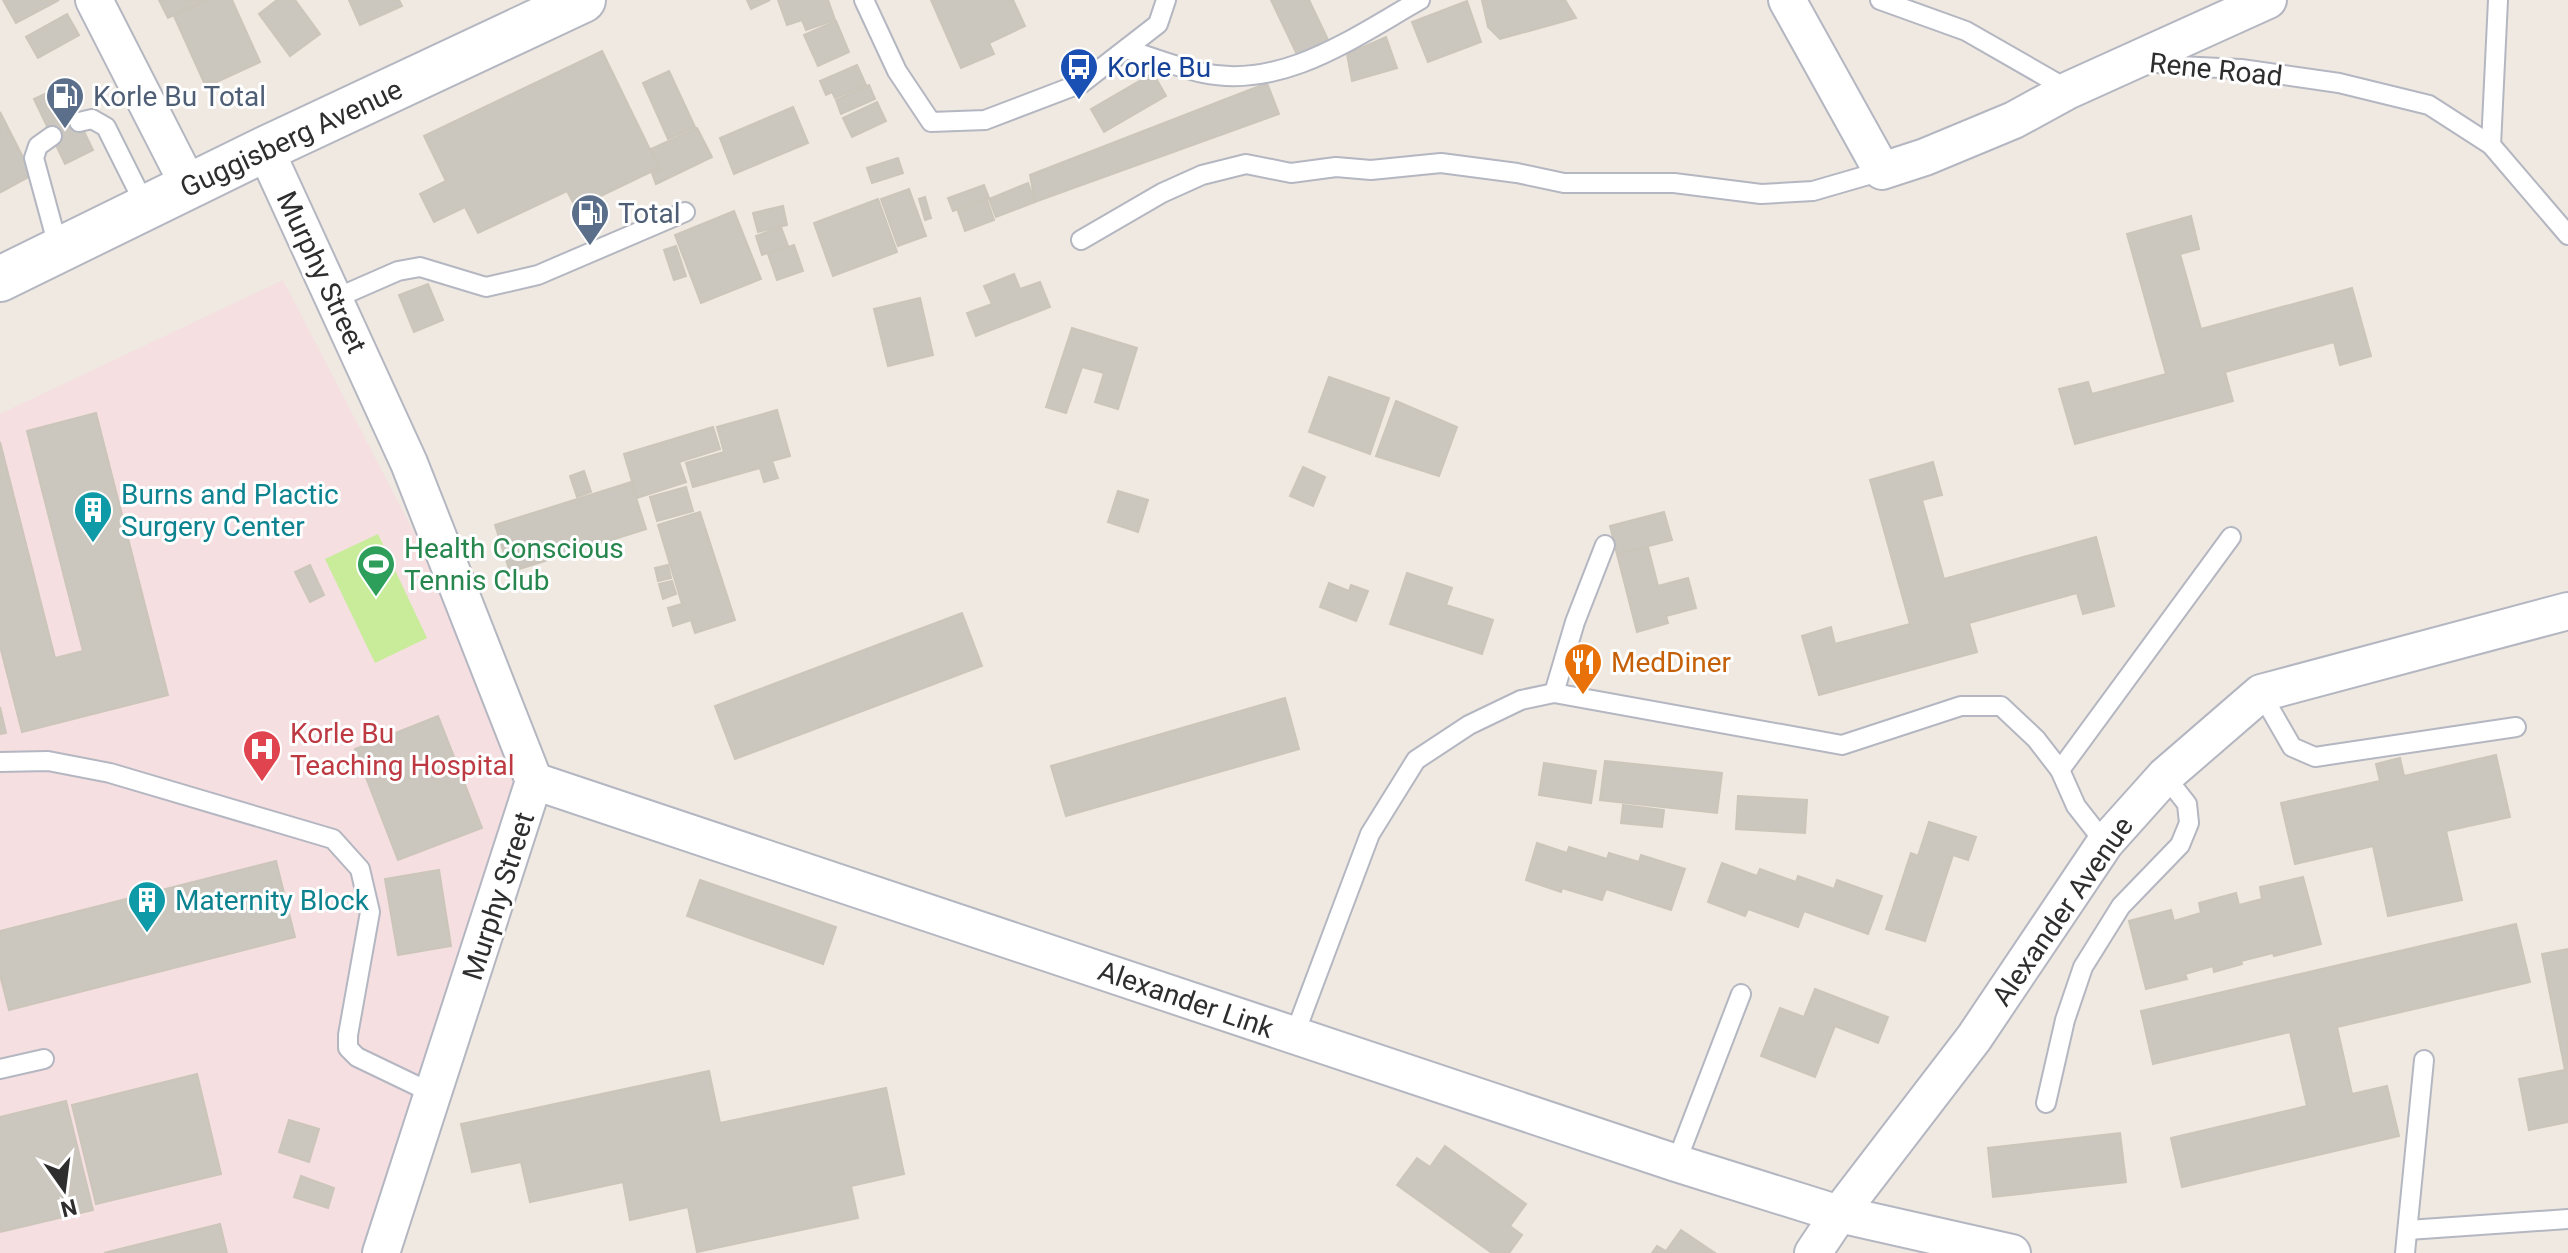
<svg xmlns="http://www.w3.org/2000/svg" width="2568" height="1253" font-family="Roboto,sans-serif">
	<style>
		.medical { fill: #f5dfe0 }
		.pitch { fill: #c9ec9a }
		.building { fill: #cbc7bf; stroke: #cbc5ba; stroke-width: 2 }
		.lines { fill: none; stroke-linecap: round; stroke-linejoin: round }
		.service-casing { stroke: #b4b7c1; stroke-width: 22 }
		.minor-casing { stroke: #b4b7c1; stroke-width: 40 }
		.secondary-casing { stroke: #b4b7c1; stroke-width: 48 }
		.service { stroke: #fff; stroke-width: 18 }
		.minor { stroke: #fff; stroke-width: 36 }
		.secondary { stroke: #fff; stroke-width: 44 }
		.labels { text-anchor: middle; stroke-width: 6; stroke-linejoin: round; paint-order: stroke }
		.transit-label { font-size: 28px; fill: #164399; stroke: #fff; text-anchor: start }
		.street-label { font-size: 28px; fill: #2e2e2e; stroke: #fff }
		.service-label { font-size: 28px; fill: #4e5e75; stroke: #fff; text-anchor: start }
		.culture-label { font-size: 28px; fill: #0d838f; stroke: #fff; text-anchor: start }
		.leisure-label { font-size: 28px; fill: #27864d; stroke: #fff; text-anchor: start }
		.food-label { font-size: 28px; fill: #c56008; stroke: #fff; text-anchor: start }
		.health-label { font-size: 28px; fill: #be3a42; stroke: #fff; text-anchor: start }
	</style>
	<rect width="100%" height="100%" fill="#efe9e1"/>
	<polygon class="medical" points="283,280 520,737 529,829 375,1253 0,1253 0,414"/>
	<polygon class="pitch" points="378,534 427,638 375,663 325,559"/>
	<g class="building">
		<polygon points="3,0 59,0 16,23"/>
		<polygon points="159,0 206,0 168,18"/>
		<polygon points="208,0 232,0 260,62 206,87 174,16"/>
		<polygon points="277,0 295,0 320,34 290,56 259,14"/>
		<polygon points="349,0 399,0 402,6 360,25"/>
		<polygon points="747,0 770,0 751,9"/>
		<polygon points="778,0 828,0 835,20 806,30 802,20 787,25"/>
		<polygon points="931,0 1013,0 1025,26 989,43 994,54 961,68"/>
		<polygon points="1271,0 1309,0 1332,48 1301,63"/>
		<polygon points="1482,0 1565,0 1576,18 1500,39 1488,27"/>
		<polygon points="1467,1 1481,42 1428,62 1412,22"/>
		<polygon points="67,14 79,35 38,58 26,37"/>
		<polygon points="836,21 849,52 818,66 804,35"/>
		<polygon points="1386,37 1397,68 1352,81 1347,54"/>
		<polygon points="602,51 659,168 576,208 567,191 478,233 465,207 434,222 420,194 446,181 424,136"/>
		<polygon points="857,65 866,85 835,98 832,92 826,95 820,81"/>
		<polygon points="669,71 695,127 668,139 643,83"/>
		<polygon points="1153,73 1166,96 1104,132 1091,109"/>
		<polygon points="1267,83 1279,114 1035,202 1030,175"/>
		<polygon points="869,85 875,99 841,114 836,100"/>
		<polygon points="62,86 93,150 65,164 34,99"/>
		<polygon points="877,102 886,121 852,137 843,118"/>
		<polygon points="793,107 808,143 734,174 720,138"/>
		<polygon points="0,112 32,175 1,192 0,189"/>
		<polygon points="697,128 712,157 656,184 652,173 660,169 651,149"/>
		<polygon points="898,158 903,173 872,183 867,168"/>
		<polygon points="1028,183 1035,202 996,217 989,199"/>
		<polygon points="984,185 989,198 953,211 948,198"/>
		<polygon points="909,189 926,236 898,246 881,199"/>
		<polygon points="925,197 931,218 925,220 919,199"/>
		<polygon points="878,199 897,252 833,276 814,223"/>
		<polygon points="987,200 994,220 965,231 958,211"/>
		<polygon points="783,206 787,225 758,232 753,213"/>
		<polygon points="734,211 761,279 701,303 675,235"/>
		<polygon points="2191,216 2199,249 2180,254 2201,329 2352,288 2371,356 2340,365 2334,342 2225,372 2233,401 2075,444 2059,389 2088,382 2092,394 2166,374 2127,234"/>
		<polygon points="781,227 788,246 762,255 756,236"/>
		<polygon points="794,245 803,271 777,280 768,254"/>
		<polygon points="676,246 686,276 674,280 664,250"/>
		<polygon points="1014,274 1020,289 1040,282 1050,307 976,336 967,313 992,304 984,286"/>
		<polygon points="428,284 443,320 414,332 399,295"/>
		<polygon points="920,298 933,355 888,366 874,309"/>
		<polygon points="1072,328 1137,348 1118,409 1095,402 1104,373 1082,367 1066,413 1046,407"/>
		<polygon points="1329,377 1389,398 1370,454 1309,432"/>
		<polygon points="1396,401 1457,427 1439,476 1376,456"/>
		<polygon points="777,410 790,456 772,461 778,478 764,482 760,468 693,487 686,463 724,452 717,427"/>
		<polygon points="96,413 168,695 22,732 0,646 0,442 55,658 83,651 27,431"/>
		<polygon points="713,427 720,449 679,462 686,482 637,498 624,454"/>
		<polygon points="1933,462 1942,495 1922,500 1944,579 2096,537 2114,606 2083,614 2077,593 1969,623 1977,652 1819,695 1802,636 1831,627 1835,644 1910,624 1870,480"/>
		<polygon points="1303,467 1325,477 1313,506 1290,496"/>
		<polygon points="584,471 591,492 577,497 570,476"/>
		<polygon points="631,482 646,529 510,572 495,525"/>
		<polygon points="686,487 693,511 657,521 650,497"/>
		<polygon points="1118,491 1148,500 1138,532 1108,522"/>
		<polygon points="700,512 735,620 695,633 691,620 673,626 668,608 682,604 658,525"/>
		<polygon points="1664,512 1672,540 1617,554 1610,526"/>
		<polygon points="1648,547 1658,586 1688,578 1696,608 1666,616 1668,623 1637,632 1617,554"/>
		<polygon points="310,565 324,595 310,602 295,572"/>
		<polygon points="668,565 671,578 658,581 655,568"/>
		<polygon points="1407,573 1452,588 1446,605 1493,620 1482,654 1390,624"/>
		<polygon points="672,581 676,594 663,599 659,584"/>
		<polygon points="1329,583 1349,591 1351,585 1368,591 1356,621 1320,607"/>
		<polygon points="962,613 982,666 735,759 715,706"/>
		<polygon points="1285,698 1299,749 1066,816 1051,766"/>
		<polygon points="0,707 6,733 0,734"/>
		<polygon points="438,716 482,828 398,860 355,749"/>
		<polygon points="2496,755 2510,817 2446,831 2462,900 2388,916 2373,846 2295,864 2281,803 2380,781 2376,764 2400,758 2404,776"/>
		<polygon points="1605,761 1722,773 1717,813 1600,800"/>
		<polygon points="1544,763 1596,771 1591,803 1539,795"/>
		<polygon points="1738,796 1807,800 1805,833 1736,829"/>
		<polygon points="1623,805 1664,810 1662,827 1621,823"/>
		<polygon points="1929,822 1976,837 1968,860 1953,855 1925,941 1886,929 1911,853 1918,856"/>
		<polygon points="1537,843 1567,853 1569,847 1607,859 1609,853 1639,862 1641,855 1685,869 1671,910 1606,889 1602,900 1562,888 1561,892 1526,880"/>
		<polygon points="276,861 295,937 9,1010 0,975 0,931"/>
		<polygon points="1722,863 1757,876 1760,869 1796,882 1798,876 1834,889 1837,880 1882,896 1868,934 1804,911 1798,927 1748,909 1745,916 1708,902"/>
		<polygon points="439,870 451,946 398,955 385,879"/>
		<polygon points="2303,877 2321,944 2274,956 2273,953 2241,961 2242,964 2214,972 2213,966 2185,974 2187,979 2146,989 2129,921 2171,910 2174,921 2201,913 2199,903 2236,893 2239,905 2262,899 2260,887"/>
		<polygon points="700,880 836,927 823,964 687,916"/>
		<polygon points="2516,924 2530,982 2337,1027 2352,1094 2387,1086 2399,1136 2182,1187 2171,1138 2307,1106 2290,1032 2153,1064 2141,1011"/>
		<polygon points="2568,949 2568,1122 2529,1130 2519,1079 2565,1070 2542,954"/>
		<polygon points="1815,989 1888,1017 1878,1043 1835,1026 1815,1077 1761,1056 1780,1008 1804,1017"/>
		<polygon points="709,1071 720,1123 886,1088 904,1174 851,1186 858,1218 697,1252 688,1207 630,1220 623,1182 530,1202 521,1162 472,1172 461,1124"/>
		<polygon points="197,1074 221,1174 96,1204 72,1105"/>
		<polygon points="66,1101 93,1210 0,1232 0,1117"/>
		<polygon points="289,1120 319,1129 309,1162 279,1152"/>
		<polygon points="2120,1133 2126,1182 1993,1197 1988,1148"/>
		<polygon points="1445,1146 1526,1204 1510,1226 1522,1235 1509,1253 1492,1253 1397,1185 1417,1158 1430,1167"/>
		<polygon points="301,1176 334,1188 328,1208 294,1197"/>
		<polygon points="220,1224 227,1253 104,1253"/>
		<polygon points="1681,1230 1715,1253 1652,1253 1657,1246 1666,1251"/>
	</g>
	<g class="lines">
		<defs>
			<g id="service">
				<polyline points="864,0 897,71 931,122 985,120 1082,83 1158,24 1166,0"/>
				<polyline points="1880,0 1966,31 2069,90"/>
				<path d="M1126 49C1151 57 1177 67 1203 73 1283 90 1354 37 1420 0"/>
				<polyline points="2145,61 2179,66 2241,69 2339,83 2429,105 2491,145 2568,235"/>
				<polyline points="79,122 92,119 106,127 146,207"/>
				<polyline points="52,136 38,146 34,158 59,250"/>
				<polyline points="2491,145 2498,0"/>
				<polyline points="1081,240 1162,193 1202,175 1246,164 1291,173 1336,167 1371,170 1441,163 1517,173 1564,183 1674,183 1761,194 1813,191 1882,171"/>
				<polyline points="334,299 398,271 420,267 486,287 538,275 685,212"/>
				<polyline points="1554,693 1575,622 1605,545"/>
				<polyline points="2261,693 2292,747 2315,757 2516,727"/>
				<polyline points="0,762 48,761 110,773 333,839 360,869 370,912 348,1035 348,1048 357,1057 434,1094"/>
				<polyline points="2105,843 2076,806 2060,770 2231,537"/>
				<polyline points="1294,1036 1370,834 1416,760 1469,725 1521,700 1554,693 1842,745 1961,706 2001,706 2036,739 2060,770"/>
				<polyline points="0,1069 44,1059"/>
				<polyline points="2046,1103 2065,1020 2083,967 2121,906 2180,845 2189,823 2187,804 2165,776"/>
				<polyline points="1676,1163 1741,994"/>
				<polyline points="2408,1230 2568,1219"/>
				<polyline points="2405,1253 2424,1060"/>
			</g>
			<g id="minor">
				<polyline points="94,0 189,186"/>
				<polyline points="1787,0 1882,171 1925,157 2014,120 2069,90 2268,0"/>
				<polyline points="265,149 409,463 534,781 381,1253"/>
				<polyline points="534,781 1676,1163 1839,1214 2012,1253"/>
				<polyline points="1813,1253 1839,1214 1974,1038 2105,843 2165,776 2261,693 2568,611"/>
			</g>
			<polyline id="secondary" points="0,279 265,149 583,0"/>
		</defs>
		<use href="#service" class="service-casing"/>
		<use href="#minor" class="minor-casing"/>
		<use href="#secondary" class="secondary-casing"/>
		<use href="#service" class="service"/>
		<use href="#minor" class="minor"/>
		<use href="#secondary" class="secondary"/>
	</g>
	<defs>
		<symbol id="bus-pin" viewBox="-11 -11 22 30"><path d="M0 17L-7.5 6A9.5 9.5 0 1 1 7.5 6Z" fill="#1a4fb4" stroke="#fff"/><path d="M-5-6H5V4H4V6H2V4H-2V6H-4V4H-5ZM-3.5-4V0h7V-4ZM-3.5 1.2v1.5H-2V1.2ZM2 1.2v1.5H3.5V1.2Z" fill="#fff"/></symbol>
		<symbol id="fuel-pin" viewBox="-11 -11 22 30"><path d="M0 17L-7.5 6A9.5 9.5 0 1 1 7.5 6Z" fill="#5c6f8a" stroke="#fff"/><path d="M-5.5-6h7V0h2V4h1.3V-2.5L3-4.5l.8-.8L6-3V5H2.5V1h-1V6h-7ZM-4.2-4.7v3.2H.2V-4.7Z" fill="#fff"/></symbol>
		<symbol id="building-pin" viewBox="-11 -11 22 30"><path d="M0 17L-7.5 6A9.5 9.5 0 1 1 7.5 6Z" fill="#0f9aa8" stroke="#fff"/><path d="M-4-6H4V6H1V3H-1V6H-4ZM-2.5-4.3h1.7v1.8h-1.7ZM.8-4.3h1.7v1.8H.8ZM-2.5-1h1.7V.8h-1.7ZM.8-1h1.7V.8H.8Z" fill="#fff"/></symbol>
		<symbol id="stadium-pin" viewBox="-11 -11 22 30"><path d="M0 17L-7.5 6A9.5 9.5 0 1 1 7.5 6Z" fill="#2e9e5b" stroke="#fff"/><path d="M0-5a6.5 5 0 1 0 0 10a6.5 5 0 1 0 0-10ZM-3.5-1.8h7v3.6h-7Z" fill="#fff"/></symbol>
		<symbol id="restaurant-pin" viewBox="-11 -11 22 30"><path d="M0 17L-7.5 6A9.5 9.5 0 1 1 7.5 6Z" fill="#e8710a" stroke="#fff"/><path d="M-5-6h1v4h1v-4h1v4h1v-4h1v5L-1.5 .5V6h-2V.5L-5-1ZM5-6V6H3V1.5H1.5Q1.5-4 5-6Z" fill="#fff"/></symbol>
		<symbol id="hospital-pin" viewBox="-11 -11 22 30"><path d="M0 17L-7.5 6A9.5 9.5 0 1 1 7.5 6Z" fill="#e0444e" stroke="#fff"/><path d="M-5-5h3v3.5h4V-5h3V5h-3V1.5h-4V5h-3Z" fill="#fff"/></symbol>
	</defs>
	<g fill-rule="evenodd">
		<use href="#bus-pin" x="1057" y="45" width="44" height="60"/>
		<use href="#fuel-pin" x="43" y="74" width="44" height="60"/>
		<use href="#fuel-pin" x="568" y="191" width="44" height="60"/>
		<use href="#building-pin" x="71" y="488" width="44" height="60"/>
		<use href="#stadium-pin" x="354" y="542" width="44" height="60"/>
		<use href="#restaurant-pin" x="1561" y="640" width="44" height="60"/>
		<use href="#hospital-pin" x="240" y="727" width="44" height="60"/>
		<use href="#building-pin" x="125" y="878" width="44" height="60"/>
	</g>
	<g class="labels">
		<g class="transit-label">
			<text x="1107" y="77">Korle Bu</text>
		</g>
		<g class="street-label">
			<text transform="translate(2216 69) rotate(6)" y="10">Rene Road</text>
			<text transform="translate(291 138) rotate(-25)" y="10">Guggisberg Avenue</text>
			<text transform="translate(322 272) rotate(65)" y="10">Murphy Street</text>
			<text transform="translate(498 896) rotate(-72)" y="10">Murphy Street</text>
			<text transform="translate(2062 911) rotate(-55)" y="10">Alexander Avenue</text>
			<text transform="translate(1186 999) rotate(19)" y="10">Alexander Link</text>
		</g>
		<g class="service-label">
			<text x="93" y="106">Korle Bu Total</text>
			<text x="618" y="223">Total</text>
		</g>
		<g class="culture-label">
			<text x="121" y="504">Burns and Plactic<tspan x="121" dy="32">Surgery Center</tspan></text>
			<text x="175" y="910">Maternity Block</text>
		</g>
		<g class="leisure-label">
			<text x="404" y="558">Health Conscious<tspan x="404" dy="32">Tennis Club</tspan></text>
		</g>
		<g class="food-label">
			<text x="1611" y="672">MedDiner</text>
		</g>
		<g class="health-label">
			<text x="290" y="743">Korle Bu<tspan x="290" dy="32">Teaching Hospital</tspan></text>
		</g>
	</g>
	<g transform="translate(64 1189) rotate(166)" stroke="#ffffff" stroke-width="6" paint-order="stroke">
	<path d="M0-6L14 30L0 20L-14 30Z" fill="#2e2e2e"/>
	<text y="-12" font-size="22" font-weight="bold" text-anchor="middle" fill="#2e2e2e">N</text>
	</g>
</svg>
